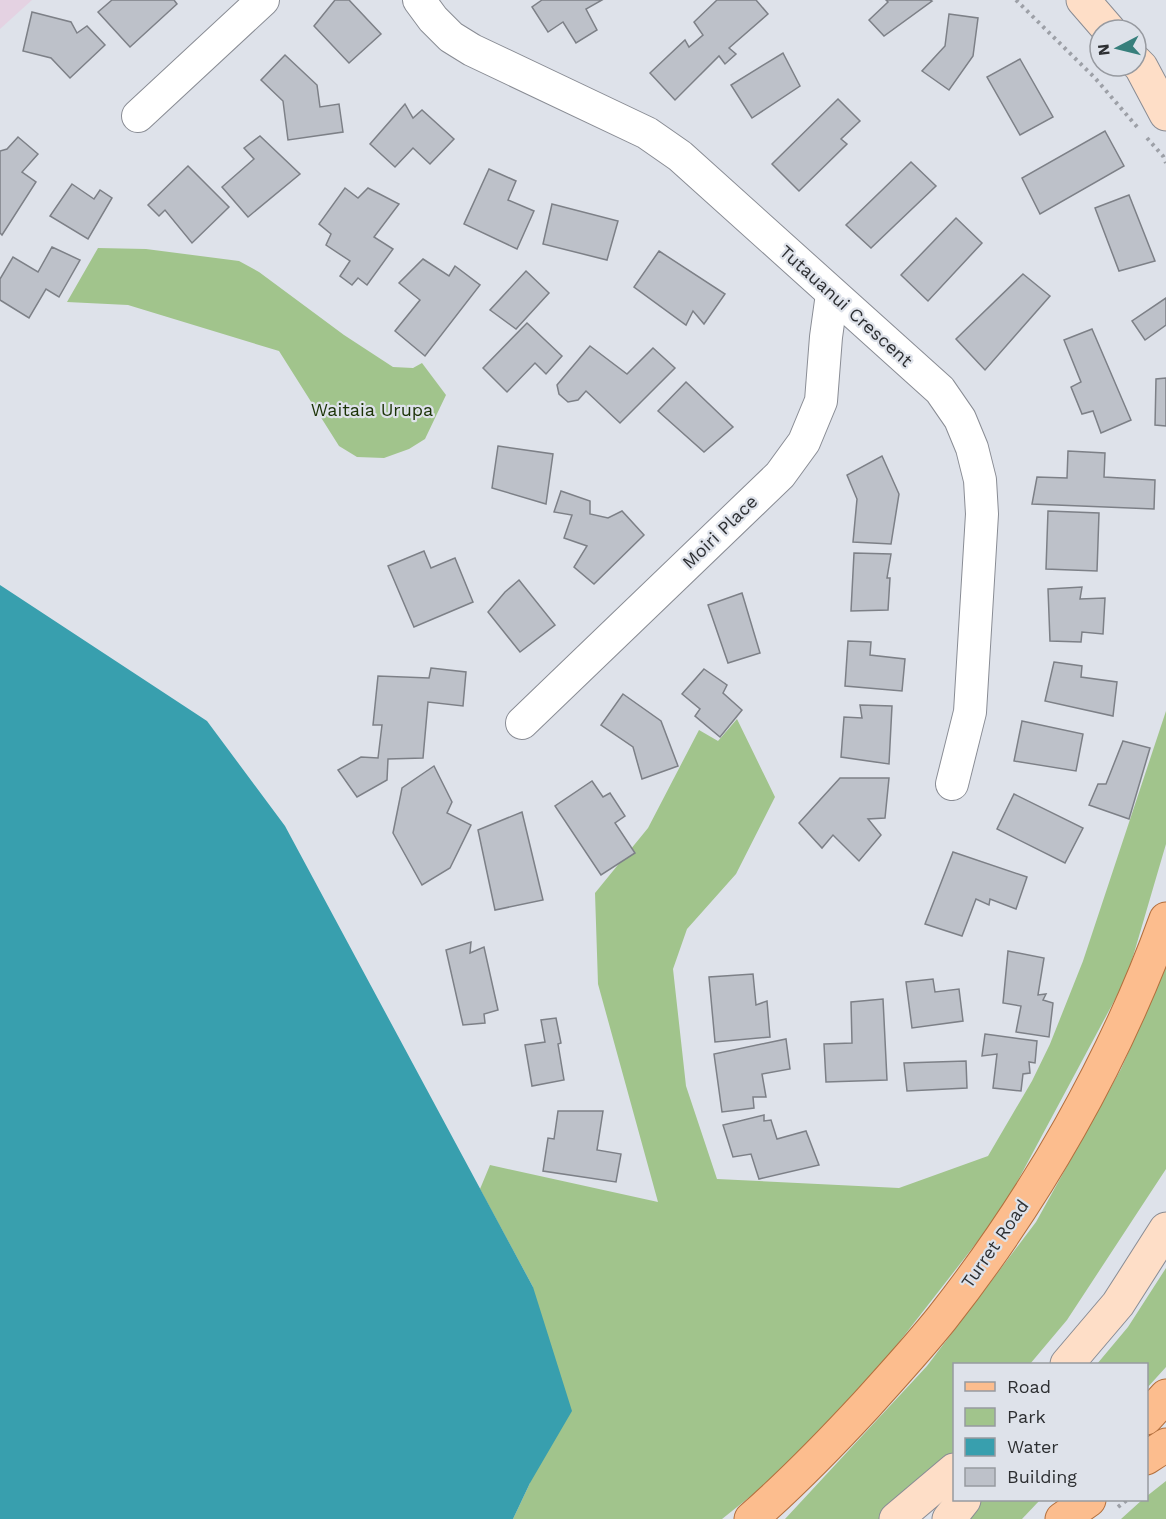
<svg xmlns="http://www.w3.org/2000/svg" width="1166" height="1519" font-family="'Work Sans',sans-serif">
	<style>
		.education { fill: #e4d2e2 }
		.green { fill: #a1c48c }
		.water { fill: #389fae }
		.building { fill: #bdc1c9; stroke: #7d8087; stroke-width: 1.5 }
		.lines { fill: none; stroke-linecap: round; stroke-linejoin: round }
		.street-casing { stroke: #898c94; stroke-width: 34 }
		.secondary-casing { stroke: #898c94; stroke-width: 35 }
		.primary-casing { stroke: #b26f3d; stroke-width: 35 }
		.path { stroke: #9da0a7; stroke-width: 4; stroke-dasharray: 3 4.5; stroke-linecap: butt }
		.street { stroke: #fff; stroke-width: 32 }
		.secondary { stroke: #fedec7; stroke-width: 33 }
		.primary { stroke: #fcbd8e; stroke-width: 33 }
		.labels { text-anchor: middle; stroke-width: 4.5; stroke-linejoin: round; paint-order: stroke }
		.street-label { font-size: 18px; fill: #2d2f32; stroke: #dee2ea }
		.park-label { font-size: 18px; fill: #1b3306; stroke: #dee2ea }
	</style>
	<rect width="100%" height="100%" fill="#dee2ea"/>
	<polygon class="education" points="0,0 32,0 0,29"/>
	<g class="green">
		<polygon points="98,248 146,249 239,261 259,272 344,335 393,367 413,368 422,363 446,395 425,439 409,449 384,458 357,457 339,446 279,351 128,305 67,302"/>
		<polygon points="1166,711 1166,844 1127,977 1002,1210 875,1373 781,1472 722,1519 513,1519 530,1483 533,1287 480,1189 490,1165 658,1202 598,984 595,893 648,828 699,730 718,741 737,719 775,797 736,874 687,929 673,969 686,1086 717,1179 899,1188 988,1156 1032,1081 1050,1044 1083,961"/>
		<polygon points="1166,967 1166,1169 1067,1320 1030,1364 954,1364 954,1455 881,1519 785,1519 927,1366 1036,1222 1121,1069"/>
		<polygon points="1166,1268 1166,1367 1147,1388 1146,1364 1097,1364 1128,1327"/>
		<polygon points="1166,1481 1166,1519 1121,1519 1142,1500 1146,1500 1147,1496"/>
		<polygon points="982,1500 1040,1500 1022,1519 964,1519"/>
	</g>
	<polygon class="water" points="0,585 207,721 285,826 533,1287 572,1411 530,1483 513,1519 0,1519"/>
	<g class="building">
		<polygon points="112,0 174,0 177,4 130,47 98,12"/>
		<polygon points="335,0 349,0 381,34 349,63 314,26"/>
		<polygon points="542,0 602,0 586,9 597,30 576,43 563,22 548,32 532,7"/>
		<polygon points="717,0 756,0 768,14 729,48 736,54 725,64 719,56 675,100 650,73 685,40 689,47 703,35 694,22"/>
		<polygon points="886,0 930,0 932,1 884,36 869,20 888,2"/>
		<polygon points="32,12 71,22 77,33 87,26 105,45 70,78 51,58 23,51"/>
		<polygon points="949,14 978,18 973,56 949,90 922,71 945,46"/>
		<polygon points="783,53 800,86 752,118 731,85"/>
		<polygon points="285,55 317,85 320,107 339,104 343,132 288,140 283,101 261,80"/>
		<polygon points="1020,59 1053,117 1020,135 987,77"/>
		<polygon points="838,99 860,121 841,139 847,144 799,191 772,164"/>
		<polygon points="405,104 413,118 422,110 454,139 430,164 413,148 395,167 370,144"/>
		<polygon points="1105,131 1124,166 1040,214 1022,178"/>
		<polygon points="260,136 300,174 248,217 222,187 254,159 244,148"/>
		<polygon points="18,137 38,154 22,172 36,182 2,235 0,233 0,151 7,149"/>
		<polygon points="911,162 936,186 871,248 846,225"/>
		<polygon points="188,166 229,207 192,243 165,210 159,216 148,205"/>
		<polygon points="489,169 516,181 508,200 534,211 517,249 464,224"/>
		<polygon points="72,184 94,199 100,190 112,198 88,239 50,216"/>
		<polygon points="345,188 358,198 368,188 399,204 374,237 393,249 367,285 358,278 352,285 340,276 350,261 326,245 331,234 319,224"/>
		<polygon points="1129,195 1155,261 1119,271 1095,208"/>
		<polygon points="552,204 618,221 607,260 543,244"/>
		<polygon points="956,218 982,243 928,301 901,275"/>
		<polygon points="52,247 80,260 59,297 46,289 29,318 0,300 0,279 13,257 38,272"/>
		<polygon points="659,251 725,294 704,324 693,311 686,325 634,287"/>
		<polygon points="423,259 449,276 455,266 480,285 425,356 395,331 420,300 399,283"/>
		<polygon points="526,271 549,293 516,329 490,310"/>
		<polygon points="1023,274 1050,296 985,370 956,339"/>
		<polygon points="1166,298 1166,325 1145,340 1132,321"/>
		<polygon points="527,323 562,356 546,374 535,363 507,392 483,368"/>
		<polygon points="1092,329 1131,420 1101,433 1093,411 1082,414 1071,387 1081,382 1064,340"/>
		<polygon points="590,346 627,374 653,348 675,368 620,423 586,391 578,400 568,402 559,394 557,385"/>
		<polygon points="1166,378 1166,426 1155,425 1156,379"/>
		<polygon points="686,382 733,427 704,452 658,411"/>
		<polygon points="498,446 553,454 546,504 492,488"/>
		<polygon points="1068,451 1105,453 1104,477 1155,480 1154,509 1032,504 1037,477 1067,478"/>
		<polygon points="882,456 899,494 891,544 853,542 857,499 847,475"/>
		<polygon points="561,491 590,501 590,514 608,518 622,511 644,535 594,584 574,567 587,546 564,538 572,515 554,512"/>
		<polygon points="1048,511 1099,513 1097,571 1046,569"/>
		<polygon points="424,551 431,568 455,558 473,602 414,627 388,566"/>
		<polygon points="854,553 891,554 887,578 890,578 888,610 851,611"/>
		<polygon points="519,580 555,625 520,652 488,612 505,592"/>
		<polygon points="1082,587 1080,599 1105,598 1103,634 1082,632 1081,642 1050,641 1048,589"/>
		<polygon points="742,593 760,653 728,663 708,605"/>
		<polygon points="848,641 871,642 870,655 905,659 902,691 845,686"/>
		<polygon points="1054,662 1082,666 1081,677 1117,682 1113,716 1045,701"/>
		<polygon points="431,668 466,672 463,706 428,702 423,758 388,759 387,780 357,797 338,770 361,757 378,758 382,725 373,725 378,676 429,678"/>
		<polygon points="704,669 727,685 723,693 742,710 720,737 695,716 700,709 682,694"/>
		<polygon points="623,694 661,721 678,766 642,779 633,747 601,725"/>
		<polygon points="860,705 892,706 889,764 841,757 844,717 862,718"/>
		<polygon points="1022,721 1083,734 1076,771 1014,761"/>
		<polygon points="1123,741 1150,748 1129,819 1089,805 1098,784 1106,784"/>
		<polygon points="434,766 452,802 447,813 471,825 450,868 422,885 393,833 402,788"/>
		<polygon points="840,778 889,778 885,818 868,819 881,835 859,861 833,835 822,848 799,823"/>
		<polygon points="592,781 603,797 610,793 625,816 615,823 635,853 601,875 555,806"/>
		<polygon points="1014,794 1083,828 1065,863 997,829"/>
		<polygon points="522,812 543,900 495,910 478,830"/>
		<polygon points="953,852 1027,877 1016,909 990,899 989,905 976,899 962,936 925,924"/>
		<polygon points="471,942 470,953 484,947 498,1010 484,1014 485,1023 463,1025 446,950"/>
		<polygon points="1008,951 1044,958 1038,995 1046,994 1043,1000 1053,1003 1049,1037 1016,1032 1021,1006 1003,1003"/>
		<polygon points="753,974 756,1005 767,1001 770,1037 715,1042 709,977"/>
		<polygon points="933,979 935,992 959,989 963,1021 912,1028 906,982"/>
		<polygon points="883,999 887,1080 826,1082 824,1044 852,1043 851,1002"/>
		<polygon points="556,1018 561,1043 558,1044 564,1080 532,1086 525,1045 545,1042 541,1020"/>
		<polygon points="985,1034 1037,1041 1035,1063 1029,1062 1030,1073 1023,1074 1021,1091 993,1088 997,1054 982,1056"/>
		<polygon points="786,1039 790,1069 762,1074 766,1097 753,1097 754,1108 722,1112 714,1054"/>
		<polygon points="966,1061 967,1088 907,1091 904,1063"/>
		<polygon points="558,1111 603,1111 597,1150 621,1154 616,1182 543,1171 548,1138 554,1139"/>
		<polygon points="764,1115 764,1121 771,1120 777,1139 806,1131 819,1165 759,1179 751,1154 733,1157 723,1125"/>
	</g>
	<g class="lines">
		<defs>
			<g id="street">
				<polyline points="419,0 433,19 451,37 472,50 647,133 680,156 940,390 960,419 972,448 980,480 982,514 970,712 952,784"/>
				<polyline points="138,116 263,0"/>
				<polyline points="522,723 780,475 804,442 821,401 826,337 832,294"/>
			</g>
			<g id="secondary">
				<polyline points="1083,0 1109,30"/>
				<polyline points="1136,62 1141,67 1166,114"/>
				<polyline points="1067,1364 1118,1304 1166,1229"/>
				<polyline points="896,1519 954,1470"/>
				<polyline points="949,1519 964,1500"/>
			</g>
			<g id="primary">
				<polyline points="1146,1418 1166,1396"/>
				<polyline points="1146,1458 1166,1445"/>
				<path d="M751 1519C792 1483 830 1444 867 1404 892 1376 918 1348 942 1318 1035 1200 1115 1061 1166 919"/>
				<polyline points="1062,1519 1089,1500"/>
			</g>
		</defs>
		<use href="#street" class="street-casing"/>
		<use href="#secondary" class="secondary-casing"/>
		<use href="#primary" class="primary-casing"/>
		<g class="path">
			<polyline points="1016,0 1095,78 1138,128"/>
			<polyline points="1147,138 1163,156 1166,163"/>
			<polyline points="1118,1507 1127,1500"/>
		</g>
		<use href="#street" class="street"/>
		<use href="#secondary" class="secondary"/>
		<use href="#primary" class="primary"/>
	</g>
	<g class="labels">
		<g class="street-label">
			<text transform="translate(846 306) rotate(42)" y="6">Tutauanui Crescent</text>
			<text transform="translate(720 532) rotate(-44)" y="6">Moiri Place</text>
			<text transform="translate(995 1244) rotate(-55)" y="6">Turret Road</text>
		</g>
		<g class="park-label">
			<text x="372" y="416">Waitaia Urupa</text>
		</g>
	</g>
	<rect x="953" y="1363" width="195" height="138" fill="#dee2ea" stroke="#979aa0" stroke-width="1.5"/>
	<rect x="965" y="1382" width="30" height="9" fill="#fcbd8e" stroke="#979aa0" stroke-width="1.5"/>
	<text x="1007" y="1393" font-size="18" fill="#2d2f32">Road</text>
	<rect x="965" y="1408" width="30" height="18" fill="#a1c48c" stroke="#979aa0" stroke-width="1.5"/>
	<text x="1007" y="1423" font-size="18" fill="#2d2f32">Park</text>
	<rect x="965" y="1438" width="30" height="18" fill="#389fae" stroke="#979aa0" stroke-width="1.5"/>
	<text x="1007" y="1453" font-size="18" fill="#2d2f32">Water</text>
	<rect x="965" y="1468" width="30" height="18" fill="#bdc1c9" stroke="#979aa0" stroke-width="1.5"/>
	<text x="1007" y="1483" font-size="18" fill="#2d2f32">Building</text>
	<g transform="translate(1118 48) rotate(263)"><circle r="28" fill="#dee2ea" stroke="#979aa0" stroke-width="1.5"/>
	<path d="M0-4.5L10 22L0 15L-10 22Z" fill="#377f7c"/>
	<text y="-9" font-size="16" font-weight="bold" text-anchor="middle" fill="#2d2f32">N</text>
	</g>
</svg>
